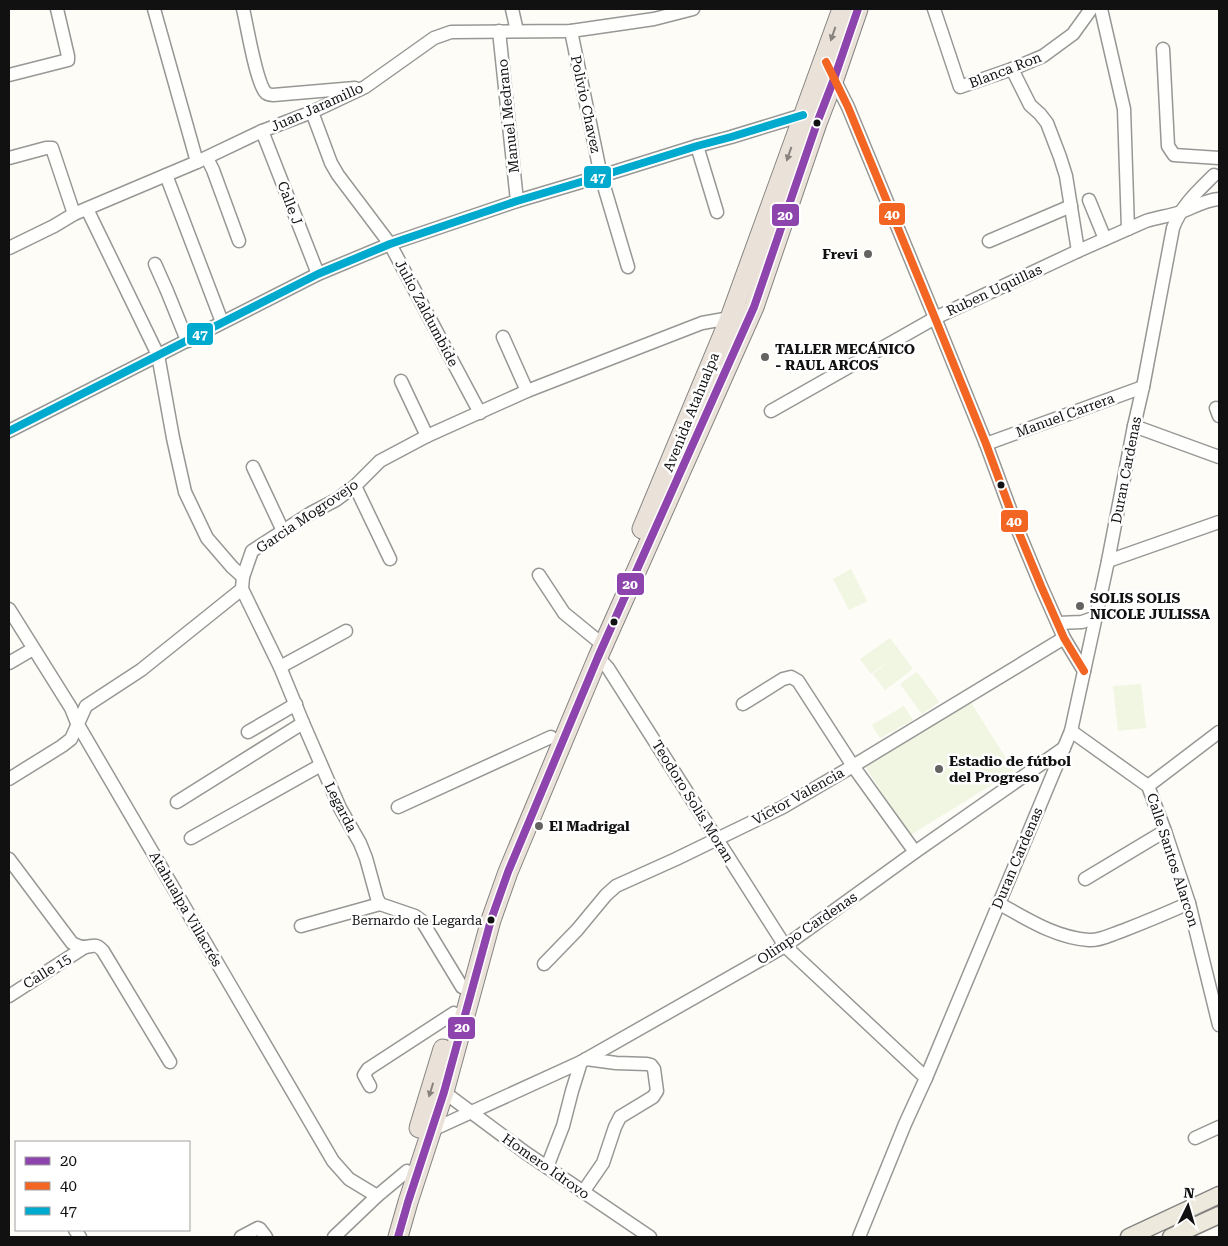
<svg xmlns="http://www.w3.org/2000/svg" width="1228" height="1246" font-family="'Roboto Serif',serif">
	<style>
		.pitch { fill: #f0f6e1 }
		.lines { fill: none; stroke-linecap: round; stroke-linejoin: round }
		.minor-casing { stroke: #979795; stroke-width: 15 }
		.major-casing { stroke: #858482; stroke-width: 19 }
		.highway-casing { stroke: #858482; stroke-width: 21 }
		.minor { stroke: #fffffe; stroke-width: 12 }
		.major { stroke: #ede9dc; stroke-width: 16 }
		.highway { stroke: #eae1d8; stroke-width: 19 }
		.bus-1-casing { stroke: #fff; stroke-width: 11 }
		.bus-2-casing { stroke: #fff; stroke-width: 11 }
		.bus-3-casing { stroke: #fff; stroke-width: 11 }
		.bus-1 { stroke: #8e44ad; stroke-width: 8 }
		.bus-2 { stroke: #f26522; stroke-width: 8 }
		.bus-3 { stroke: #00a9ce; stroke-width: 8 }
		.oneway { fill: #88837e }
		.bus-dot { fill: #111; stroke: #fff; stroke-width: 2 }
		.poi-dot { fill: #646362; stroke: #fff; stroke-width: 2 }
		.labels { text-anchor: middle; stroke-width: 5; stroke-linejoin: round; paint-order: stroke }
		.bus-label { font-size: 13px; fill: #111; stroke: #fff; text-anchor: end }
		.street-label { font-size: 14px; fill: #111; stroke: #fff }
		.poi-label { font-size: 14px; font-weight: bold; fill: #111; stroke: #fff; text-anchor: start }
		.line-badge { stroke: #fff; stroke-width: 2 }
		.badge-label { font-size: 14px; text-anchor: middle; font-weight: bold; fill: #fff }
	</style>
	<rect width="100%" height="100%" fill="#fdfcf7"/>
	<g class="pitch">
		<polygon points="851,569 867,601 849,610 833,579"/>
		<polygon points="890,638 913,669 885,690 873,674 895,657 871,674 860,659"/>
		<polygon points="917,672 939,702 922,714 900,684"/>
		<polygon points="1141,684 1146,728 1118,731 1113,686"/>
		<polygon points="970,701 1014,771 909,836 865,766"/>
		<polygon points="904,706 913,720 880,738 872,725"/>
	</g>
	<g class="lines">
		<defs>
			<g id="minor">
				<polyline points="154,9 197,162"/>
				<path d="M243 9C247 25 256 83 266 93 269 95 270 95 273 95L355 88"/>
				<polyline points="512,9 517,31"/>
				<polyline points="934,9 960,87 1012,69 1043,56 1073,34 1091,9"/>
				<polyline points="1101,9 1124,109 1128,229"/>
				<polyline points="499,31 517,201"/>
				<polyline points="571,31 601,176 628,267"/>
				<polyline points="1163,49 1168,146 1174,155 1219,158"/>
				<polyline points="1012,69 1030,105 1040,114 1047,123 1060,157 1066,176 1078,251"/>
				<polyline points="9,75 68,60 68,56 57,9"/>
				<polyline points="832,75 848,107 935,318 986,444 1017,528 1041,586 1064,638 1084,671"/>
				<polyline points="312,112 331,163 338,175 390,244 480,413"/>
				<polyline points="262,131 318,274"/>
				<polyline points="697,146 717,212"/>
				<polyline points="9,158 46,148 52,148 74,214"/>
				<polyline points="207,158 213,170 239,241"/>
				<polyline points="166,175 222,322"/>
				<polyline points="1089,200 1105,239"/>
				<polyline points="87,209 158,355 173,438 185,492 207,538 232,567 243,577"/>
				<polyline points="989,241 1071,206"/>
				<polyline points="9,248 54,226 74,214 197,162 262,131 312,112 365,87 434,38 451,32 571,31 654,19 693,9"/>
				<polyline points="155,264 167,291 184,333 188,341"/>
				<polyline points="503,337 527,391"/>
				<polyline points="401,381 427,436"/>
				<polyline points="1216,408 1219,416"/>
				<path d="M771 411 935 318 1078 251 1146 221C1158 217 1170 216 1181 212 1194 207 1205 200 1219 199"/>
				<polyline points="1134,426 1219,457"/>
				<polyline points="9,431 318,274 390,244 517,201 601,176 697,146 731,137 803,115"/>
				<polyline points="986,444 1143,387"/>
				<polyline points="253,467 283,531"/>
				<polyline points="355,486 390,559"/>
				<polyline points="1108,561 1219,522"/>
				<polyline points="539,575 564,613 597,640"/>
				<polyline points="9,609 71,708 77,723 333,1161 349,1179 377,1196"/>
				<polyline points="1058,623 1082,622 1096,617"/>
				<polyline points="598,657 608,668 785,946 926,1078"/>
				<polyline points="9,663 33,649"/>
				<polyline points="280,667 346,631"/>
				<polyline points="743,704 783,679 791,677 798,681 853,766 915,852"/>
				<polyline points="1071,731 1148,786 1165,831 1189,903 1219,1025"/>
				<polyline points="248,732 296,704"/>
				<polyline points="9,779 62,746 71,739 86,706 141,670 242,589"/>
				<polyline points="1148,786 1219,732"/>
				<polyline points="177,802 303,723"/>
				<polyline points="398,807 551,737"/>
				<polyline points="191,838 321,765"/>
				<path d="M9 859 72 943C76 945 80 947 84 947 93 947 95 942 103 951L170 1062"/>
				<polyline points="1085,879 1165,831"/>
				<path d="M998 903C1027 919 1056 938 1089 940 1100 941 1112 934 1122 931 1145 922 1167 913 1189 903"/>
				<polyline points="301,926 380,904"/>
				<polyline points="544,964 577,930 606,895 616,886 676,859 783,807 853,766 1064,638"/>
				<polyline points="472,992 462,987 422,921 415,916 380,904 377,898 366,858 360,843 340,808 303,723 280,667 242,589 243,577 252,551 311,513 336,500 355,486 380,461 427,436 527,391 702,323 730,318"/>
				<polyline points="9,996 85,947"/>
				<polyline points="370,1086 364,1075 368,1069 454,1013"/>
				<polyline points="444,1092 526,1153 650,1237"/>
				<polyline points="432,1130 581,1062"/>
				<polyline points="1195,1138 1219,1127"/>
				<polyline points="547,1167 563,1126 572,1091 581,1062 785,946 915,852 1064,748"/>
				<polyline points="583,1192 603,1163 615,1127 620,1117 653,1097 657,1091 654,1069 651,1065 647,1064 616,1063 586,1059"/>
				<polyline points="75,1230 80,1237"/>
				<polyline points="241,1237 258,1228 260,1229 266,1237"/>
				<polyline points="334,1237 377,1196 407,1171"/>
				<path d="M859 1237 905 1124 926 1078 1071 731 1108 561 1134 426 1143 387 1173 228C1181 206 1198 191 1214 175"/>
			</g>
			<g id="major">
				<polyline points="1129,1237 1219,1195"/>
				<polyline points="1171,1237 1219,1215"/>
			</g>
			<g id="highway">
				<polyline points="642,529 730,318 842,9"/>
				<polyline points="419,1128 443,1049"/>
				<polyline points="398,1237 408,1202 444,1092 491,920 508,872 598,657 754,307 817,123 834,79 858,9"/>
			</g>
		</defs>
		<use href="#minor" class="minor-casing"/>
		<use href="#major" class="major-casing"/>
		<use href="#highway" class="highway-casing"/>
		<use href="#minor" class="minor"/>
		<use href="#major" class="major"/>
		<use href="#highway" class="highway"/>
		<defs>
			<polyline id="bus-1" points="398,1237 408,1202 444,1092 491,920 508,872 598,657 754,307 817,123 834,79 858,9"/>
			<polyline id="bus-2" points="826,62 848,107 935,318 986,444 1017,528 1041,586 1064,638 1084,671"/>
			<polyline id="bus-3" points="9,431 318,274 390,244 517,201 601,176 697,146 731,137 803,115"/>
		</defs>
		<use href="#bus-1" class="bus-1-casing"/>
		<use href="#bus-2" class="bus-2-casing"/>
		<use href="#bus-3" class="bus-3-casing"/>
		<use href="#bus-1" class="bus-1"/>
		<use href="#bus-2" class="bus-2"/>
		<use href="#bus-3" class="bus-3"/>
	</g>
	<defs><path id="oneway-solid" d="M-6-.8H1V-3.2L6.5 0L1 3.2V.8H-6Z" transform="scale(1.25)"/></defs>
	<g class="oneway">
		<use href="#oneway-solid" transform="translate(833 34) rotate(109)"/>
		<use href="#oneway-solid" transform="translate(789 154) rotate(109)"/>
		<use href="#oneway-solid" transform="translate(431 1090) rotate(107)"/>
	</g>
	<g class="bus-dot">
		<circle cx="817" cy="123" r="4.5"/>
		<circle cx="1001" cy="485" r="4.5"/>
		<circle cx="614" cy="622" r="4.5"/>
		<circle cx="491" cy="920" r="4.5"/>
	</g>
	<g class="poi-dot">
		<circle cx="868" cy="254" r="5"/>
		<circle cx="765" cy="357" r="5"/>
		<circle cx="1080" cy="606" r="5"/>
		<circle cx="939" cy="769" r="5"/>
		<circle cx="539" cy="826" r="5"/>
	</g>
	<g class="labels">
		<g class="bus-label">
			<text x="482" y="925">Bernardo de Legarda</text>
		</g>
		<g class="street-label">
			<text transform="translate(1005 70) rotate(-21)" y="5">Blanca Ron</text>
			<text transform="translate(586 104) rotate(78)" y="5">Polivio Chavez</text>
			<text transform="translate(317 107) rotate(-24)" y="5">Juan Jaramillo</text>
			<text transform="translate(508 116) rotate(-96)" y="5">Manuel Medrano</text>
			<text transform="translate(290 203) rotate(69)" y="5">Calle J</text>
			<text transform="translate(994 290) rotate(-25)" y="5">Ruben Uquillas</text>
			<text transform="translate(427 313) rotate(62)" y="5">Julio Zaldumbide</text>
			<text transform="translate(691 412) rotate(-68)" y="5">Avenida Atahualpa</text>
			<text transform="translate(1065 415) rotate(-20)" y="5">Manuel Carrera</text>
			<text transform="translate(1126 470) rotate(-79)" y="5">Duran Cardenas</text>
			<text transform="translate(307 516) rotate(-34)" y="5">Garcia Mogrovejo</text>
			<text transform="translate(798 796) rotate(-29)" y="5">Victor Valencia</text>
			<text transform="translate(693 801) rotate(58)" y="5">Teodoro Solis Moran</text>
			<text transform="translate(341 807) rotate(63)" y="5">Legarda</text>
			<text transform="translate(1017 858) rotate(-67)" y="5">Duran Cardenas</text>
			<text transform="translate(1173 860) rotate(72)" y="5">Calle Santos Alarcon</text>
			<text transform="translate(186 909) rotate(60)" y="5">Atahualpa Villacrés</text>
			<text transform="translate(807 928) rotate(-34)" y="5">Olimpo Cardenas</text>
			<text transform="translate(47 971) rotate(-32)" y="5">Calle 15</text>
			<text transform="translate(546 1166) rotate(35)" y="5">Homero Idrovo</text>
		</g>
		<g class="poi-label">
			<text x="858" y="259" text-anchor="end">Frevi</text>
			<text x="775" y="354">TALLER MECÁNICO<tspan x="775" dy="16">- RAUL ARCOS</tspan></text>
			<text x="1090" y="603">SOLIS SOLIS<tspan x="1090" dy="16">NICOLE JULISSA</tspan></text>
			<text x="949" y="766">Estadio de fútbol<tspan x="949" dy="16">del Progreso</tspan></text>
			<text x="549" y="831">El Madrigal</text>
		</g>
	</g>
	<g class="line-badge">
		<rect x="583" y="165" width="29" height="24" rx="5" fill="#00a9ce"/>
		<rect x="878" y="202" width="28" height="24" rx="5" fill="#f26522"/>
		<rect x="771" y="203" width="29" height="24" rx="5" fill="#8e44ad"/>
		<rect x="186" y="322" width="28" height="24" rx="5" fill="#00a9ce"/>
		<rect x="1000" y="509" width="29" height="24" rx="5" fill="#f26522"/>
		<rect x="616" y="572" width="29" height="24" rx="5" fill="#8e44ad"/>
		<rect x="447" y="1016" width="29" height="24" rx="5" fill="#8e44ad"/>
	</g>
	<g class="badge-label">
		<text x="598" y="182">47</text>
		<text x="892" y="219">40</text>
		<text x="785" y="220">20</text>
		<text x="200" y="339">47</text>
		<text x="1014" y="526">40</text>
		<text x="630" y="589">20</text>
		<text x="462" y="1032">20</text>
	</g>
	<rect width="1228" height="1246" fill="none" stroke="#111111" stroke-width="20"/>
	<rect x="15" y="1141" width="175" height="90" fill="#ffffff" stroke="#a0a0a0"/>
	<rect x="25" y="1157" width="25" height="8" fill="#8e44ad" stroke="#a0a0a0"/>
	<text x="60" y="1166" font-size="15" fill="#111111">20</text>
	<rect x="25" y="1182" width="25" height="8" fill="#f26522" stroke="#a0a0a0"/>
	<text x="60" y="1191" font-size="15" fill="#111111">40</text>
	<rect x="25" y="1207" width="25" height="8" fill="#00a9ce" stroke="#a0a0a0"/>
	<text x="60" y="1216" font-size="15" fill="#111111">47</text>
	<g transform="translate(1188 1206) rotate(5)" stroke="#ffffff" stroke-width="4" paint-order="stroke">
	<path d="M0-4L9 19L0 12L-9 19Z" fill="#111111"/>
	<text y="-8" font-size="14" font-weight="bold" text-anchor="middle" fill="#111111">N</text>
	</g>
</svg>
